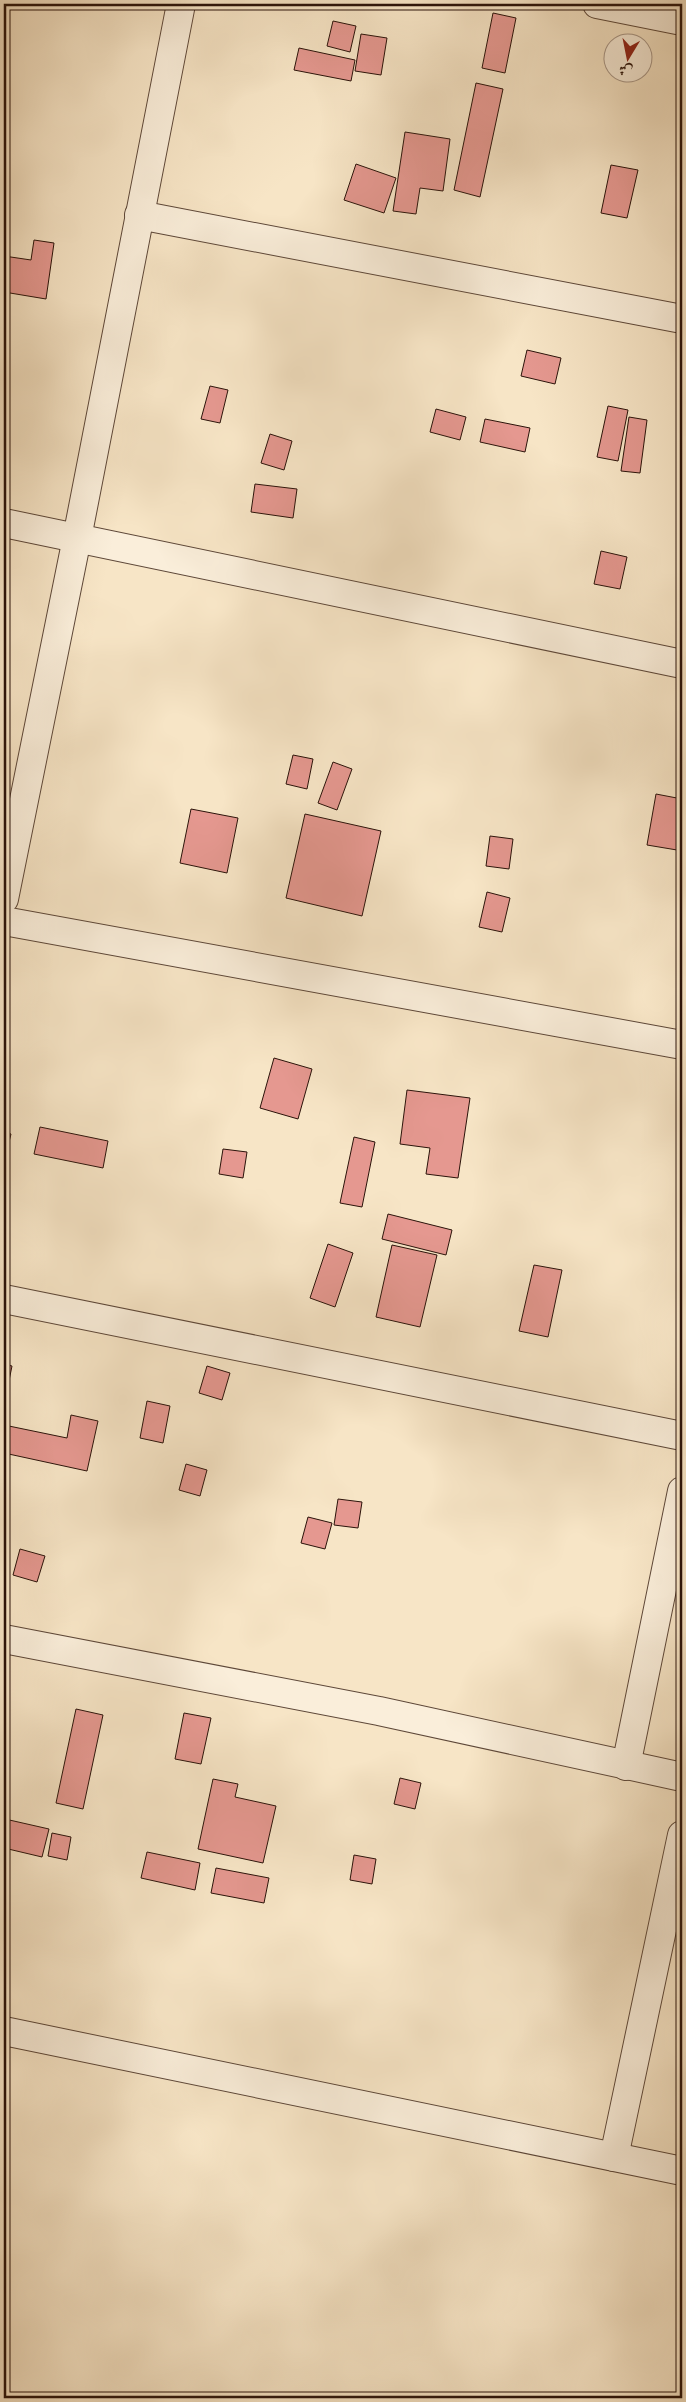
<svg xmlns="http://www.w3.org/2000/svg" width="686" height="2402" font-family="'Libre Caslon Text',Amiri,serif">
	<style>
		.building { fill: #e59890; stroke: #2b130a }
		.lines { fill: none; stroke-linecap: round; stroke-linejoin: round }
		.minor-casing { stroke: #5e4839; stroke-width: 30 }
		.minor { stroke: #faeeda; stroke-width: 28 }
	</style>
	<rect width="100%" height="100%" fill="#f7e5c6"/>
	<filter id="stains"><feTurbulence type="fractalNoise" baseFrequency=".004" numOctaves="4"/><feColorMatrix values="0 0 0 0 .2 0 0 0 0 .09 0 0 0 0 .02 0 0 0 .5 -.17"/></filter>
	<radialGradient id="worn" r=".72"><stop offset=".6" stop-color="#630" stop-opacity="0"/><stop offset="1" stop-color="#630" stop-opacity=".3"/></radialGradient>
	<g class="building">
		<polygon points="493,13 516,18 505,73 482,68"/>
		<polygon points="333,21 356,26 350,52 327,46"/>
		<polygon points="361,34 387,38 381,75 355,71"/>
		<polygon points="299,48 355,60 351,81 294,70"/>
		<polygon points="476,83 503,89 480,197 454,190"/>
		<polygon points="405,132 450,139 443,191 420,188 416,214 393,211"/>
		<polygon points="356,164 396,178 384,213 344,200"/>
		<polygon points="611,165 638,170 627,218 601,213"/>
		<polygon points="34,240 54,243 46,299 4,292 4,256 31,260"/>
		<polygon points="527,350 561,358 555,384 521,376"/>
		<polygon points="210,386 228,390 220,423 201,419"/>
		<polygon points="608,406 628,410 618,461 597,457"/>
		<polygon points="436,409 466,417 460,440 430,432"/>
		<polygon points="629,417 647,420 640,473 621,471"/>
		<polygon points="485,419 530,428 525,452 480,442"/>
		<polygon points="270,434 292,441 284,470 261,463"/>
		<polygon points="255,484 297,489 293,518 251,512"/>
		<polygon points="601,551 627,557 620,589 594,584"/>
		<polygon points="293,755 313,759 307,789 286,784"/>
		<polygon points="333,762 352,769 337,810 318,803"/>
		<polygon points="656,794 682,799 682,822 677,850 647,845"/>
		<polygon points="191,809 238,818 227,873 180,863"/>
		<polygon points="305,814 381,831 362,916 286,898"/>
		<polygon points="490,836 513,839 509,869 486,866"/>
		<polygon points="487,892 510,898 502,932 479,927"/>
		<polygon points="274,1058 312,1069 298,1119 260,1108"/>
		<polygon points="407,1090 470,1098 458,1178 426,1174 430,1148 400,1144"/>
		<polygon points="40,1127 108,1141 103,1168 34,1154"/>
		<polygon points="4,1132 11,1134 5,1158 4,1158"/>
		<polygon points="354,1137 375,1142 362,1207 340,1203"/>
		<polygon points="223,1149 247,1152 243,1178 219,1174"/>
		<polygon points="388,1214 452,1230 446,1255 382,1239"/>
		<polygon points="328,1244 353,1253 335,1307 310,1298"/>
		<polygon points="392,1245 437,1255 420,1327 376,1317"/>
		<polygon points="534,1265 562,1270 548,1337 519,1331"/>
		<polygon points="4,1364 12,1366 4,1405"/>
		<polygon points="207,1366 230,1373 222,1400 199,1393"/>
		<polygon points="147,1401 170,1406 163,1443 140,1438"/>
		<polygon points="71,1415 98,1421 87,1471 4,1453 4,1425 67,1438"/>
		<polygon points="186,1464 207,1470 200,1496 179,1490"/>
		<polygon points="338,1499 362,1502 358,1528 334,1525"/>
		<polygon points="308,1517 332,1523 325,1549 301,1543"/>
		<polygon points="20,1549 45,1556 37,1582 13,1575"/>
		<polygon points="76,1709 103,1715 83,1809 56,1803"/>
		<polygon points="184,1713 211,1718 201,1764 175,1759"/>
		<polygon points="400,1778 421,1783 415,1809 394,1804"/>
		<polygon points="213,1779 238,1784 235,1797 276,1806 263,1863 198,1849"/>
		<polygon points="5,1819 49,1829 42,1857 4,1848"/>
		<polygon points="52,1833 71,1837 67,1860 48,1856"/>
		<polygon points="147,1852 200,1863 195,1890 141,1878"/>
		<polygon points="354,1855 376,1859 372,1884 350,1880"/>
		<polygon points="216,1868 269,1878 264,1903 211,1893"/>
	</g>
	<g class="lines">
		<defs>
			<g id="minor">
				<polyline points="597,4 682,21"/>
				<polyline points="139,215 682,319"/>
				<polyline points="4,523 682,664"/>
				<polyline points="4,899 77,538 181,4"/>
				<polyline points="4,921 682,1045"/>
				<polyline points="4,1299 682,1436"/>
				<polyline points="4,1639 379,1711 682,1777"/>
				<polyline points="626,1766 682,1491"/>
				<polyline points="4,2031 682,2171"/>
				<polyline points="614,2157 682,1835"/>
			</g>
		</defs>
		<use href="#minor" class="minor-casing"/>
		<use href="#minor" class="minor"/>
	</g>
	<rect width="686" height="2402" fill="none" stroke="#f7e5c6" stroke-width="20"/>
	<rect x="5" y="5" width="676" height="2392" fill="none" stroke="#2b130a" stroke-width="2.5"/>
	<rect x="10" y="10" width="666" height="2382" fill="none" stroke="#2b130a"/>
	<g transform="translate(628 58) rotate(190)"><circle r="24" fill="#faeeda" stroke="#a79687"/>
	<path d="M0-4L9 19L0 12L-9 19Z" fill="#8f2418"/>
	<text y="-8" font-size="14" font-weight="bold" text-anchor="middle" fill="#2b130a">ش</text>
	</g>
	<rect width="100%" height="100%" filter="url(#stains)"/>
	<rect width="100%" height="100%" fill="url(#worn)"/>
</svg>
